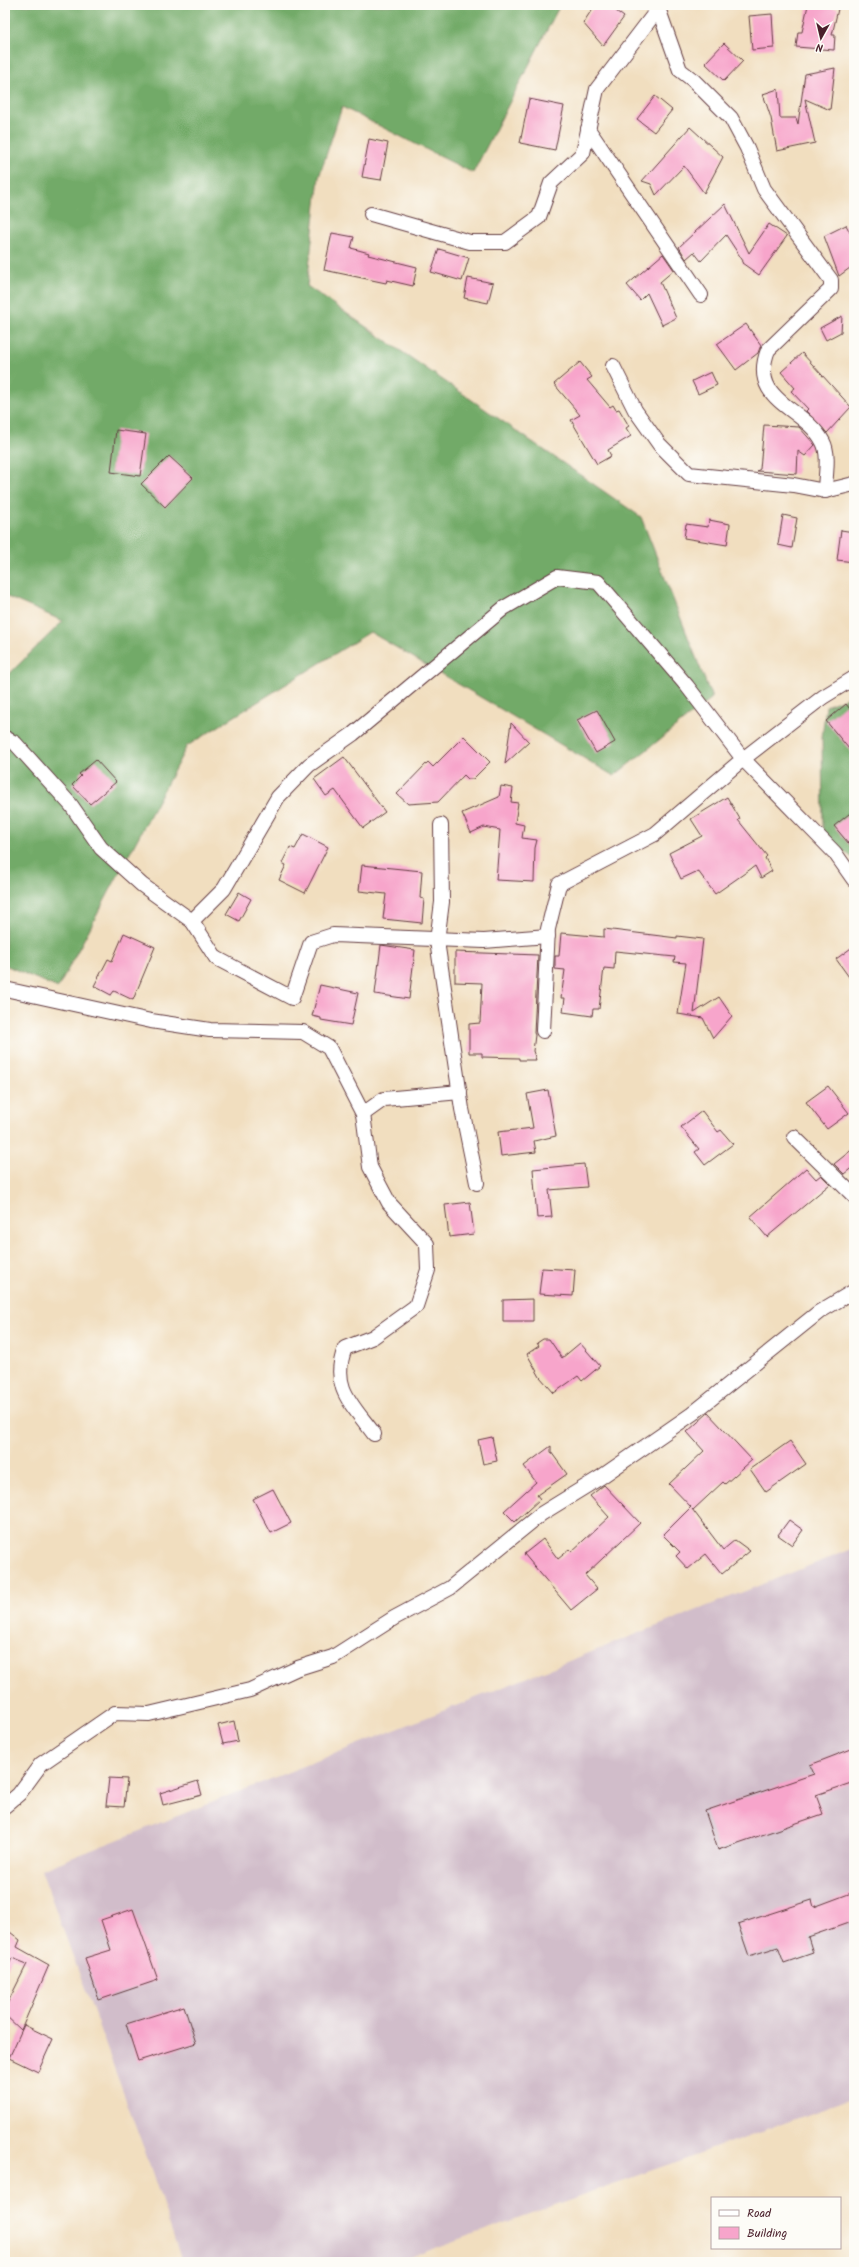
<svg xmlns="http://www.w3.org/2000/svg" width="859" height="2267" font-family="Kalam,sans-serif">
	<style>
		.industrial { fill: #d1bdca }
		.forest { fill: #72aa68; stroke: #5e644a }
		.building { fill: #f7a5cb }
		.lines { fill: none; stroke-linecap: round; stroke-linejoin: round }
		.minor-casing { stroke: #633c41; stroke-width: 16 }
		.minor { stroke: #fff; stroke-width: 14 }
	</style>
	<rect width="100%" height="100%" fill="#fdfcf7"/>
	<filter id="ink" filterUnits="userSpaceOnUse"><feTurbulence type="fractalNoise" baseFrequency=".025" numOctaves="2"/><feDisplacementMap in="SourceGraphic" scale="8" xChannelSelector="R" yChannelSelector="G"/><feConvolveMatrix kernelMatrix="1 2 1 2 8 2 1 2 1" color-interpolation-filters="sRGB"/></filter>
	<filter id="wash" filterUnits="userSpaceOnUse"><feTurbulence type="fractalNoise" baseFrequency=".012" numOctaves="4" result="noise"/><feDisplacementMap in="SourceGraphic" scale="16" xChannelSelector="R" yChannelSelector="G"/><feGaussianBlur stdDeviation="0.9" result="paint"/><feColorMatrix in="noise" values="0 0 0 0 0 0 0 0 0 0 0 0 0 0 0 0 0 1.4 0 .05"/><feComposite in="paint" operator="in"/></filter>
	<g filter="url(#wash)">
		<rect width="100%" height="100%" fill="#f1debf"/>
		<polygon class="industrial" points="854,1548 854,2098 396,2262 182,2262 147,2157 41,1870"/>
		<g class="forest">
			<polygon points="5,5 560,5 473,173 342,107 319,177 307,286 641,517 712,698 614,776 370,632 187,746 58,988 5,965 5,678 63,621 5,596"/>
			<polygon points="854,695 854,859 823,836 822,737 826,706"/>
		</g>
		<g id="blocks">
			<g class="building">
				<polygon points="595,5 620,5 616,11 624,17 603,46 583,23"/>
				<polygon points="808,5 822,5 838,9 832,35 835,35 834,50 796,47 798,32 802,32"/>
				<polygon points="772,14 774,48 752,50 749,16"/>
				<polygon points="724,43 743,61 724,81 705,63"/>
				<polygon points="835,68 830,110 805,99 815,143 777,151 771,118 763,94 778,89 780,118 796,118 798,124 805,74"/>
				<polygon points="655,96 672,110 654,132 637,119"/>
				<polygon points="529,99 564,106 555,150 520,143"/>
				<polygon points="690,127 723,157 704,193 684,166 656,195 651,184 642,181"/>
				<polygon points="369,139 388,143 381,180 362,177"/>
				<polygon points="725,204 749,253 769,224 787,236 759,275 742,263 743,261 726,235 701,261 694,252 686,259 679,247"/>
				<polygon points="846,225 854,240 854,265 839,276 824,236"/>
				<polygon points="332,233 354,237 351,248 369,253 368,255 417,267 413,286 387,280 386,283 324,270"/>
				<polygon points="439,249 469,258 462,281 431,272"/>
				<polygon points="663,254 674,270 660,282 676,318 662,325 647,293 640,300 627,285"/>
				<polygon points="468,278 493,283 488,303 464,298"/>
				<polygon points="842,316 841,332 826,340 820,328"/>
				<polygon points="746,324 761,345 758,353 736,370 717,344"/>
				<polygon points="802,353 851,407 827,433 806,411 808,409 791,391 795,388 781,372"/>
				<polygon points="580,362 592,377 587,380 610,407 613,405 616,410 619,409 629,426 626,428 631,436 608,450 611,456 597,464 571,420 580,415 554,384"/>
				<polygon points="711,372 717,385 698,394 692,381"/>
				<polygon points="764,425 799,427 815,445 805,456 798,451 797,474 757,471 760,469"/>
				<polygon points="116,430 146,434 140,476 111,472"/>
				<polygon points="169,456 193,478 165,507 141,484"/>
				<polygon points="783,515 797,518 792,548 778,545"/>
				<polygon points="709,520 730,524 727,545 684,538 686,524 708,527"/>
				<polygon points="841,530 854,532 854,562 837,560"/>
				<polygon points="846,704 854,714 854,755 826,721"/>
				<polygon points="597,710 615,742 596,753 577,720"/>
				<polygon points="511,723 529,742 505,764"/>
				<polygon points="464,736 490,762 473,779 468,779 464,775 438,802 408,804 397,794 428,762 433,767"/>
				<polygon points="344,757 385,812 363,828 335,790 326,796 314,779"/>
				<polygon points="96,760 116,782 90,804 72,785 81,776 79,774"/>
				<polygon points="501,786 513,788 511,802 518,803 515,823 524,825 522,838 537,840 535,848 534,882 496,880 500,830 484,827 471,833 462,813 499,797"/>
				<polygon points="727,797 740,819 738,820 767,856 765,858 772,871 761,878 755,866 715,894 698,871 681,879 669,853 702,836 691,819"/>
				<polygon points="854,810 854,850 834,826"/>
				<polygon points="303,834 328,847 305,893 279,880 286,865 282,863 290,847 295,849"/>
				<polygon points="362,865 422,871 420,898 424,899 422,923 383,919 386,894 359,891"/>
				<polygon points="239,892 251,899 239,921 226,914"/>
				<polygon points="604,929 677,938 677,936 703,939 694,1013 719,997 732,1016 713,1038 703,1018 678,1014 686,963 674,962 675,957 615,951 614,969 604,968 599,1009 593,1009 592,1016 563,1012 565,998 561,998 565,970 555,969 555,956 559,956 561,933 604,937"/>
				<polygon points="124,933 155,947 133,1000 114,991 111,995 94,986 108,959 112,961"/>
				<polygon points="381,945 415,950 409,999 375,994"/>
				<polygon points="854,946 854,984 836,959"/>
				<polygon points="455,952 538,955 534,1033 535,1035 533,1051 536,1060 519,1060 519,1058 482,1057 482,1053 469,1053 469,1024 480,1023 482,983 455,982"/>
				<polygon points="320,985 358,993 351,1025 321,1020 321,1018 312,1016"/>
				<polygon points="828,1086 849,1113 827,1129 806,1102"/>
				<polygon points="548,1090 556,1136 534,1141 536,1152 501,1156 498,1132 533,1128 527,1094"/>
				<polygon points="702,1111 718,1132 721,1130 733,1144 705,1165 695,1152 699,1149 681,1127"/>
				<polygon points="854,1148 854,1166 844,1174 834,1164"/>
				<polygon points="584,1164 587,1187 549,1190 552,1217 537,1218 533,1169"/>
				<polygon points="806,1168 816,1179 821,1175 830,1184 767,1237 750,1217"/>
				<polygon points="470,1202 474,1234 449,1237 445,1205"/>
				<polygon points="542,1268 575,1270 573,1296 539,1294"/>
				<polygon points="533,1299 533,1321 503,1321 503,1300"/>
				<polygon points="543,1339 549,1339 562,1358 580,1343 600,1366 582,1381 578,1376 554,1393 540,1377 527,1354 539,1346 537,1343"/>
				<polygon points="708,1413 752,1460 725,1484 723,1482 693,1510 692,1509 723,1550 735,1540 750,1551 722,1574 706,1554 688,1569 676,1556 680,1552 663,1535 691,1507 669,1484 704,1451 687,1432"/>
				<polygon points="492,1437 497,1461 483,1464 478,1440"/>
				<polygon points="790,1441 806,1464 766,1492 750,1469"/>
				<polygon points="551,1446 551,1452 567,1474 537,1495 540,1499 515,1522 504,1511 536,1482 524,1466"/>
				<polygon points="604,1485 640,1523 585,1575 597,1589 571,1610 524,1554 543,1539 558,1559 569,1550 571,1552 609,1517 590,1496"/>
				<polygon points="273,1489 291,1523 271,1533 253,1499"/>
				<polygon points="789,1520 803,1530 792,1545 778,1535"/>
				<polygon points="234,1721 238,1741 223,1744 218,1725"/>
				<polygon points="854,1748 854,1782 816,1795 823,1814 718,1850 705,1811 814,1774 810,1765"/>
				<polygon points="109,1778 127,1779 124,1807 106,1806"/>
				<polygon points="198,1781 202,1795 163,1805 160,1793"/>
				<polygon points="854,1892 854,1921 808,1937 813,1953 784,1963 778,1947 749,1956 738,1924 812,1900 814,1907"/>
				<polygon points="133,1909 158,1980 99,2000 85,1958 111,1950 101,1920"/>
				<polygon points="5,1928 20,1940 17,1947 49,1965 21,2030 5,2015 5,2008 27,1964 12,1958 5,1973"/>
				<polygon points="184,2006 196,2043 138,2061 126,2024"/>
				<polygon points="24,2025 53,2039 38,2072 9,2058"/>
			</g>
		</g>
	</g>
	<g filter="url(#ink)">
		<use href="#blocks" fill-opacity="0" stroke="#633c41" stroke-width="1"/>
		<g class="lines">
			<defs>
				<g id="minor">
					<path d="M657 5 680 70 693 80 731 118 747 148 764 189 831 280V289L768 350C748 402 805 407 823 442 830 455 825 477 825 491"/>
					<polyline points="588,129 701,295"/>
					<polyline points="371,214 470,242 505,242 539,217 551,183 583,153 597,89 658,9"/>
					<polyline points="613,366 635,410 659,444 689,474 794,485 825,491 854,484"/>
					<polyline points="854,678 823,697 743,759 835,853 854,880"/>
					<polyline points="5,738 15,743 71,805 101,848 142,885 192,921 216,958 292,998 311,942 333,935 484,941 548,936"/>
					<polyline points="441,825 442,902 437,941 462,1109 477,1183"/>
					<polyline points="192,921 224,889 278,797 309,765 353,734 504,608 557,577 598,582 687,686 743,759 655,834 559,884 548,929 543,1031"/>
					<path d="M5 989 151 1021 210 1030 303 1032 329 1048 363 1114 370 1167 389 1203 427 1244 428 1270 416 1306 373 1337 345 1348C330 1387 352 1404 374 1434"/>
					<polyline points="363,1114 384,1099 460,1092"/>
					<polyline points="794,1137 854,1196"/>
					<polyline points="5,1806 19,1794 41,1764 115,1713 149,1714 250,1690 298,1668 333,1657 394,1618 450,1588 541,1514 601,1477 692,1414 819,1312 854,1291"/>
				</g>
			</defs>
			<use href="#minor" class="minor-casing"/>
			<use href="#minor" class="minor"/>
		</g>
	</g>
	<rect width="859" height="2267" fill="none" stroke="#fdfcf7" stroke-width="20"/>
	<rect x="711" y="2197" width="130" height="52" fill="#fdfcf7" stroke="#b5a4a5"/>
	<rect x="719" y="2210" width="20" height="6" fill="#ffffff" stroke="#b5a4a5"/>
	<text x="747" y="2217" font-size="12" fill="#4a1f2b">Road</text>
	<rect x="719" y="2227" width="20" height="12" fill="#f7a5cb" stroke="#b5a4a5"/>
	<text x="747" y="2237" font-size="12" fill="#4a1f2b">Building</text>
	<g transform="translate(821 38) rotate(188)" stroke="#fdfcf7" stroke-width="3" paint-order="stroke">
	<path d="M0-3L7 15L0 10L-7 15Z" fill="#4a1f2b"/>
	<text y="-6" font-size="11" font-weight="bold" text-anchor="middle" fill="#4a1f2b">N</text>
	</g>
</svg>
